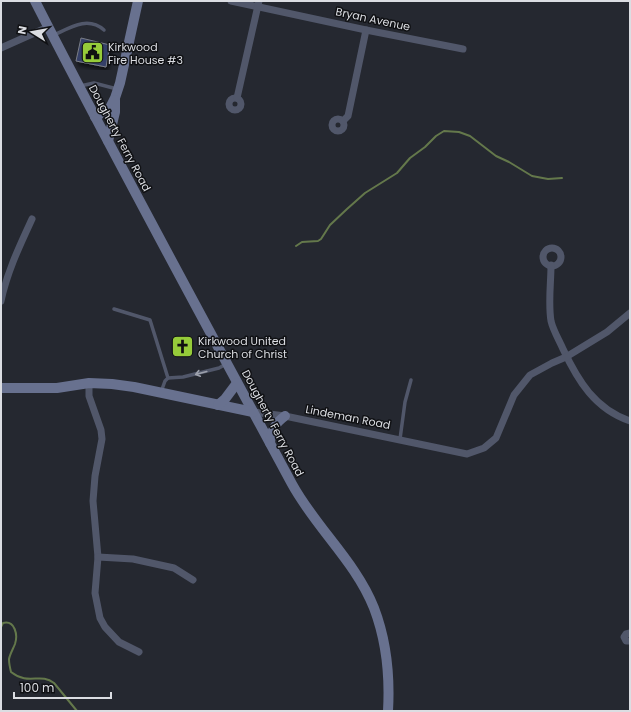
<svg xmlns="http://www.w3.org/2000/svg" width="631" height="712" font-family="Poppins,sans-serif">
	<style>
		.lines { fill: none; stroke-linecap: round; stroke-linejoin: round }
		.stream { stroke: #64784b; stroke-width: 2 }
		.building { fill: #354067; stroke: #7a7e87; filter: url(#shadow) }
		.lane { stroke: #51576a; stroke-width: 3.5 }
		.street { stroke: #51576a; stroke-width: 7 }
		.secondary { stroke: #68718f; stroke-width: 10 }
		.oneway { stroke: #9da1ac }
		.labels { text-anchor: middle; stroke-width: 3; stroke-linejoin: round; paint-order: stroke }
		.street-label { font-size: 11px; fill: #dbdde2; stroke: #101114 }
		.poi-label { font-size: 11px; fill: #dbdde2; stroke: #101114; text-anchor: start }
	</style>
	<defs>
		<filter id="shadow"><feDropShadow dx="2" dy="4" stdDeviation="2" flood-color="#0009"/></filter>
	</defs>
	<rect width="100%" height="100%" fill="#252830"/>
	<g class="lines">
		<g class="stream">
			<polyline points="296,246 302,242 318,241 321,239 330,225 347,209 365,193 397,173 410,158 425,147 436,136 444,131 459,132 470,136 496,156 509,162 532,176 548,179 562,178"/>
			<path d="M1 627 3 623C15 620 18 635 15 644 13 649 10 654 9 659 9 664 10 668 11 672 29 686 40 672 54 683L77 711"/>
		</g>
	</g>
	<polygon class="building" points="81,38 110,45 106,67 76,61"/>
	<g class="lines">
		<g class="lane">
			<path d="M54 35C71 27 88 16 104 30"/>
			<polyline points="80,86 94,83 117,89"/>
			<polyline points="114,309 150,320 168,378"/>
			<polyline points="161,392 165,381 168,378 183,377 219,368 226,364"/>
			<polyline points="400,439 405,402 411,380"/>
		</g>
		<g class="street">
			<polyline points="231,1 366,30 463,49"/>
			<polyline points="1,48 48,27"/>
			<circle cx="235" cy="104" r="6"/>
			<polyline points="237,98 259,1"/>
			<circle cx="338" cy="125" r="6"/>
			<polyline points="343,121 348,116 366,30"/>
			<circle cx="552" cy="257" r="9"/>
			<path d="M551 265C551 283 548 303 551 321 553 330 559 340 563 349 578 381 595 409 630 421"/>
			<path d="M1 301C7 272 20 245 32 219"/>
			<polyline points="89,383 89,396 101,430 102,439 95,476 93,501 98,557 95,593 100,618 105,627 119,642 139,652"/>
			<polyline points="253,412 285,416 467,454 484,448 496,438 514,395 530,375 552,363 566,357 607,332 630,313"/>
			<polyline points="98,557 133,559 174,568 193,580"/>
			<polyline points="630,633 626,634 624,637 626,641 630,641"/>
		</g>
		<g class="secondary">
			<path d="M35 1C118 164 206 324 292 484 316 528 356 562 374 608 387 642 390 676 388 711"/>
			<polyline points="95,117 110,108 115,98 120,83 138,1"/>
			<polyline points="108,141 115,112 115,100"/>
			<polyline points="1,388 57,388 89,383 112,384 134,387 253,412"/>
			<polyline points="218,405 225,399 237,383"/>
			<path d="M270 443C271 431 275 423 285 416"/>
		</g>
	</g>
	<defs><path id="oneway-shaft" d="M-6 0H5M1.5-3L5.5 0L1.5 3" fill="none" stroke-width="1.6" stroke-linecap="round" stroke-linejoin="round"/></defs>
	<use class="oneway" href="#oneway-shaft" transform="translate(201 373) rotate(165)"/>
	<defs>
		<symbol id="civic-square" viewBox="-11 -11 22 22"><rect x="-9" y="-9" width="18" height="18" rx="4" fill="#96cc3a" stroke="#101114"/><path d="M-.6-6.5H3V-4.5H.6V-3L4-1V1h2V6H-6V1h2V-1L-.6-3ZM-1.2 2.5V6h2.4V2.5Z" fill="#111"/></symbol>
		<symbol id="church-square" viewBox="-11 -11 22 22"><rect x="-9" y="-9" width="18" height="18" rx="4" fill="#96cc3a" stroke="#101114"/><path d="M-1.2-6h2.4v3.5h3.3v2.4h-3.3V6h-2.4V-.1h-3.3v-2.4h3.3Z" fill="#111"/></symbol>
	</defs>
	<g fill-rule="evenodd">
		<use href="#civic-square" x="80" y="40" width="25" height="25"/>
		<use href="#church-square" x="170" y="334" width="25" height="25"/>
	</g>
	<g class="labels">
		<g class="street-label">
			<text transform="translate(373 19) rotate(12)" y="4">Bryan Avenue</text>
			<text transform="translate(120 138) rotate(62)" y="4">Dougherty Ferry Road</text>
			<text transform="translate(348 417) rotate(11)" y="4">Lindeman Road</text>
			<text transform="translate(273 423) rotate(62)" y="4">Dougherty Ferry Road</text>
		</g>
		<g class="poi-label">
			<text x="108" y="51">Kirkwood<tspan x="108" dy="13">Fire House #3</tspan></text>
			<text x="198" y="345">Kirkwood United<tspan x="198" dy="13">Church of Christ</tspan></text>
		</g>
	</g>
	<rect width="631" height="712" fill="none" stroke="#dbdde2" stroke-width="4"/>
	<g transform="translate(32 32) rotate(281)" stroke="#101114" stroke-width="3" paint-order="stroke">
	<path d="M0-3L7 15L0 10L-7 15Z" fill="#dbdde2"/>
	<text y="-6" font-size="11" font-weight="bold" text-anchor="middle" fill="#dbdde2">N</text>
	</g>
	<path d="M14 692v6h97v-6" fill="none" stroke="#dbdde2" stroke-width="2"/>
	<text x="20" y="692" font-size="12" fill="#dbdde2" stroke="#101114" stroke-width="3" paint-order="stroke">100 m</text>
</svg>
